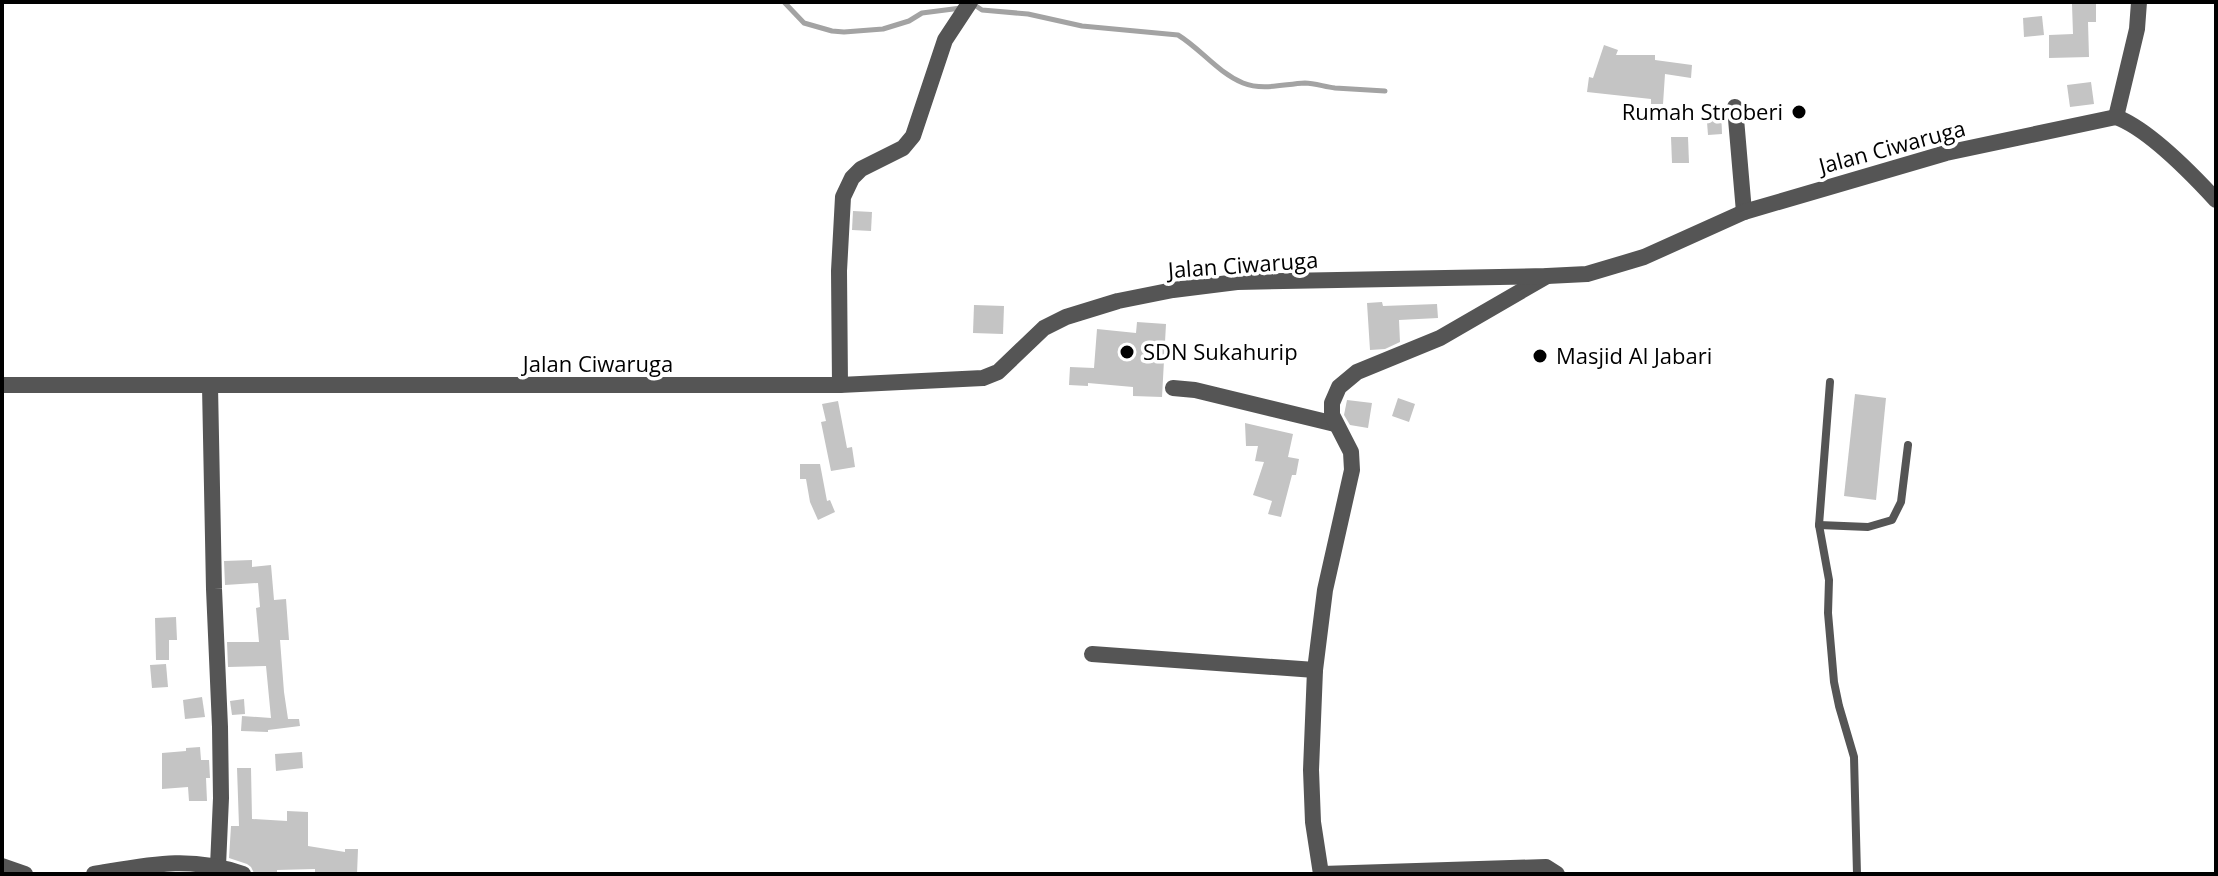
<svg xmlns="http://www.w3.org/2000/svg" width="2218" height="876" font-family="'Open Sans',sans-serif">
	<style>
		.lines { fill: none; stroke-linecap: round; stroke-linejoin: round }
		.stream { stroke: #a3a3a3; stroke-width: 5 }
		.building { fill: #c4c4c4 }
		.service { stroke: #555; stroke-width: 8 }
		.minor { stroke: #555; stroke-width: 16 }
		.tertiary { stroke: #555; stroke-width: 16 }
		.poi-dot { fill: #000; stroke: #fff; stroke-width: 3 }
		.labels { text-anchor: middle; stroke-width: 7; stroke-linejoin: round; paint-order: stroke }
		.poi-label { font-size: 22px; fill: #000; stroke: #fff; text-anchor: start }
		.street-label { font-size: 22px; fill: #000; stroke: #fff }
	</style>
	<rect width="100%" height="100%" fill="#fff"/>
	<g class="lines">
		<g class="stream">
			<polyline points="784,2 804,23 832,31 844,32 883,29 909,21 922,13 961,8"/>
			<path d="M971 6H976L982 10 1028 14 1082 26 1178 35C1201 49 1217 72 1243 83 1263 91 1284 84 1305 83 1315 83 1325 87 1335 88 1352 89 1369 90 1385 91"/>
		</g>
	</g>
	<g class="building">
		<polygon points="2072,4 2096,4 2096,22 2088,22 2089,57 2049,58 2049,35 2073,34"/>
		<polygon points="2042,16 2044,35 2024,37 2023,18"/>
		<polygon points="1604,45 1618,50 1616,55 1655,55 1655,60 1692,65 1691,78 1665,74 1663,104 1651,104 1651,99 1587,92 1589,77 1593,78"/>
		<polygon points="2091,82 2094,104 2070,107 2067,85"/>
		<polygon points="1721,108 1722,134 1708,135 1706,109"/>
		<polygon points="1671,137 1688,137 1689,163 1672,163"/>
		<polygon points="853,211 872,212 871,231 852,230"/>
		<polygon points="1382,302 1383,306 1437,304 1438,318 1399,320 1400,342 1385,349 1370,350 1367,303"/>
		<polygon points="974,305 1004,306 1003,334 973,333"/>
		<polygon points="1137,322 1166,324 1162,397 1133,396 1133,387 1088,383 1088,386 1069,385 1070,367 1094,368 1097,329 1136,333"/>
		<polygon points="1855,394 1886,398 1876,500 1844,496"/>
		<polygon points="1398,398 1415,404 1409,422 1392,416"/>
		<polygon points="1347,400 1372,403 1368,428 1350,425 1344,415"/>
		<polygon points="838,401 847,448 852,447 855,467 831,471 821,422 826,421 822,404"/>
		<polygon points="1245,423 1293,434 1288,457 1299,459 1296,475 1292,475 1281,517 1268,514 1272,501 1253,495 1264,462 1255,461 1258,446 1246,446"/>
		<polygon points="800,464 820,464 827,501 830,500 835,512 818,520 810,502 806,479 800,479"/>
		<polygon points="252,560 252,567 271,565 274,600 286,599 289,640 280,640 284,692 288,719 299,719 300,726 268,730 268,732 241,731 242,716 271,718 266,666 228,667 227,642 259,642 256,608 260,607 258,583 225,585 224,561"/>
		<polygon points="176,617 177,640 169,640 169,660 156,660 155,618"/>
		<polygon points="166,664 168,687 152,688 150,665"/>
		<polygon points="202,697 205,717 185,719 183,700"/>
		<polygon points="244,699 245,714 232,715 230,701"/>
		<polygon points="200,747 201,760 209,760 210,778 206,778 207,801 189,801 188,787 162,789 162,753 186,751 186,748"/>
		<polygon points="302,752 303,768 276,771 275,754"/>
		<polygon points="237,768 251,768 252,819 287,821 287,811 308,812 308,846 345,852 345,849 358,849 357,874 315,874 315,869 277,870 277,874 254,873 251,867 247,864 229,858 231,826 239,826"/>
	</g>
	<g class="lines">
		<g class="service">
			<polyline points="1830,382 1819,525 1829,580 1828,613 1834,682 1839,706 1854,757 1857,874"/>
			<polyline points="1819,525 1868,527 1892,520 1901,502 1908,445"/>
		</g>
		<g class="minor">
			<polyline points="1735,107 1744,212"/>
			<polyline points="2116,117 2137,29 2139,2"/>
			<polyline points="840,385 839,271 843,197 852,178 861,169 903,148 913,136 945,40 970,2"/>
			<polyline points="210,386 214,589 220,727 221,798 218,866"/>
			<polyline points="1173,388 1195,390 1335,424"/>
			<polyline points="1092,654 1315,670"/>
			<polyline points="2,866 25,874"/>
			<path d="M94 874C148 865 189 855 243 874"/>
			<polyline points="1321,874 1313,822 1311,770 1315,670 1325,590 1352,470 1351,452 1332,415 1332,403 1339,387 1357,372 1440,338 1547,276"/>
			<polyline points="1322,874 1546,867 1557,874"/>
		</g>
		<path class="tertiary" d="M2 385H840L983 378 998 372 1044 328 1066 317 1118 301 1173 290 1237 282 1547 276 1587 274 1644 257 1744 212 1946 153 2116 117C2149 129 2192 174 2216 200"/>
	</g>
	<g class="poi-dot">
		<circle cx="1799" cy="112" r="8"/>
		<circle cx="1127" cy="352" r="8"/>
		<circle cx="1540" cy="356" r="8"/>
	</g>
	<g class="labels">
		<g class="poi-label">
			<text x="1783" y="120" text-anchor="end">Rumah Stroberi</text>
			<text x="1143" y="360">SDN Sukahurip</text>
			<text x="1556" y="364">Masjid Al Jabari</text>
		</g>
		<g class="street-label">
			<text transform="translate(1892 147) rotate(-15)" y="8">Jalan Ciwaruga</text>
			<text transform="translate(1243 265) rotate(-4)" y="8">Jalan Ciwaruga</text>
			<text x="598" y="372">Jalan Ciwaruga</text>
		</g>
	</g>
	<rect width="2218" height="876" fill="none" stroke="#000000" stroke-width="8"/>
</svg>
